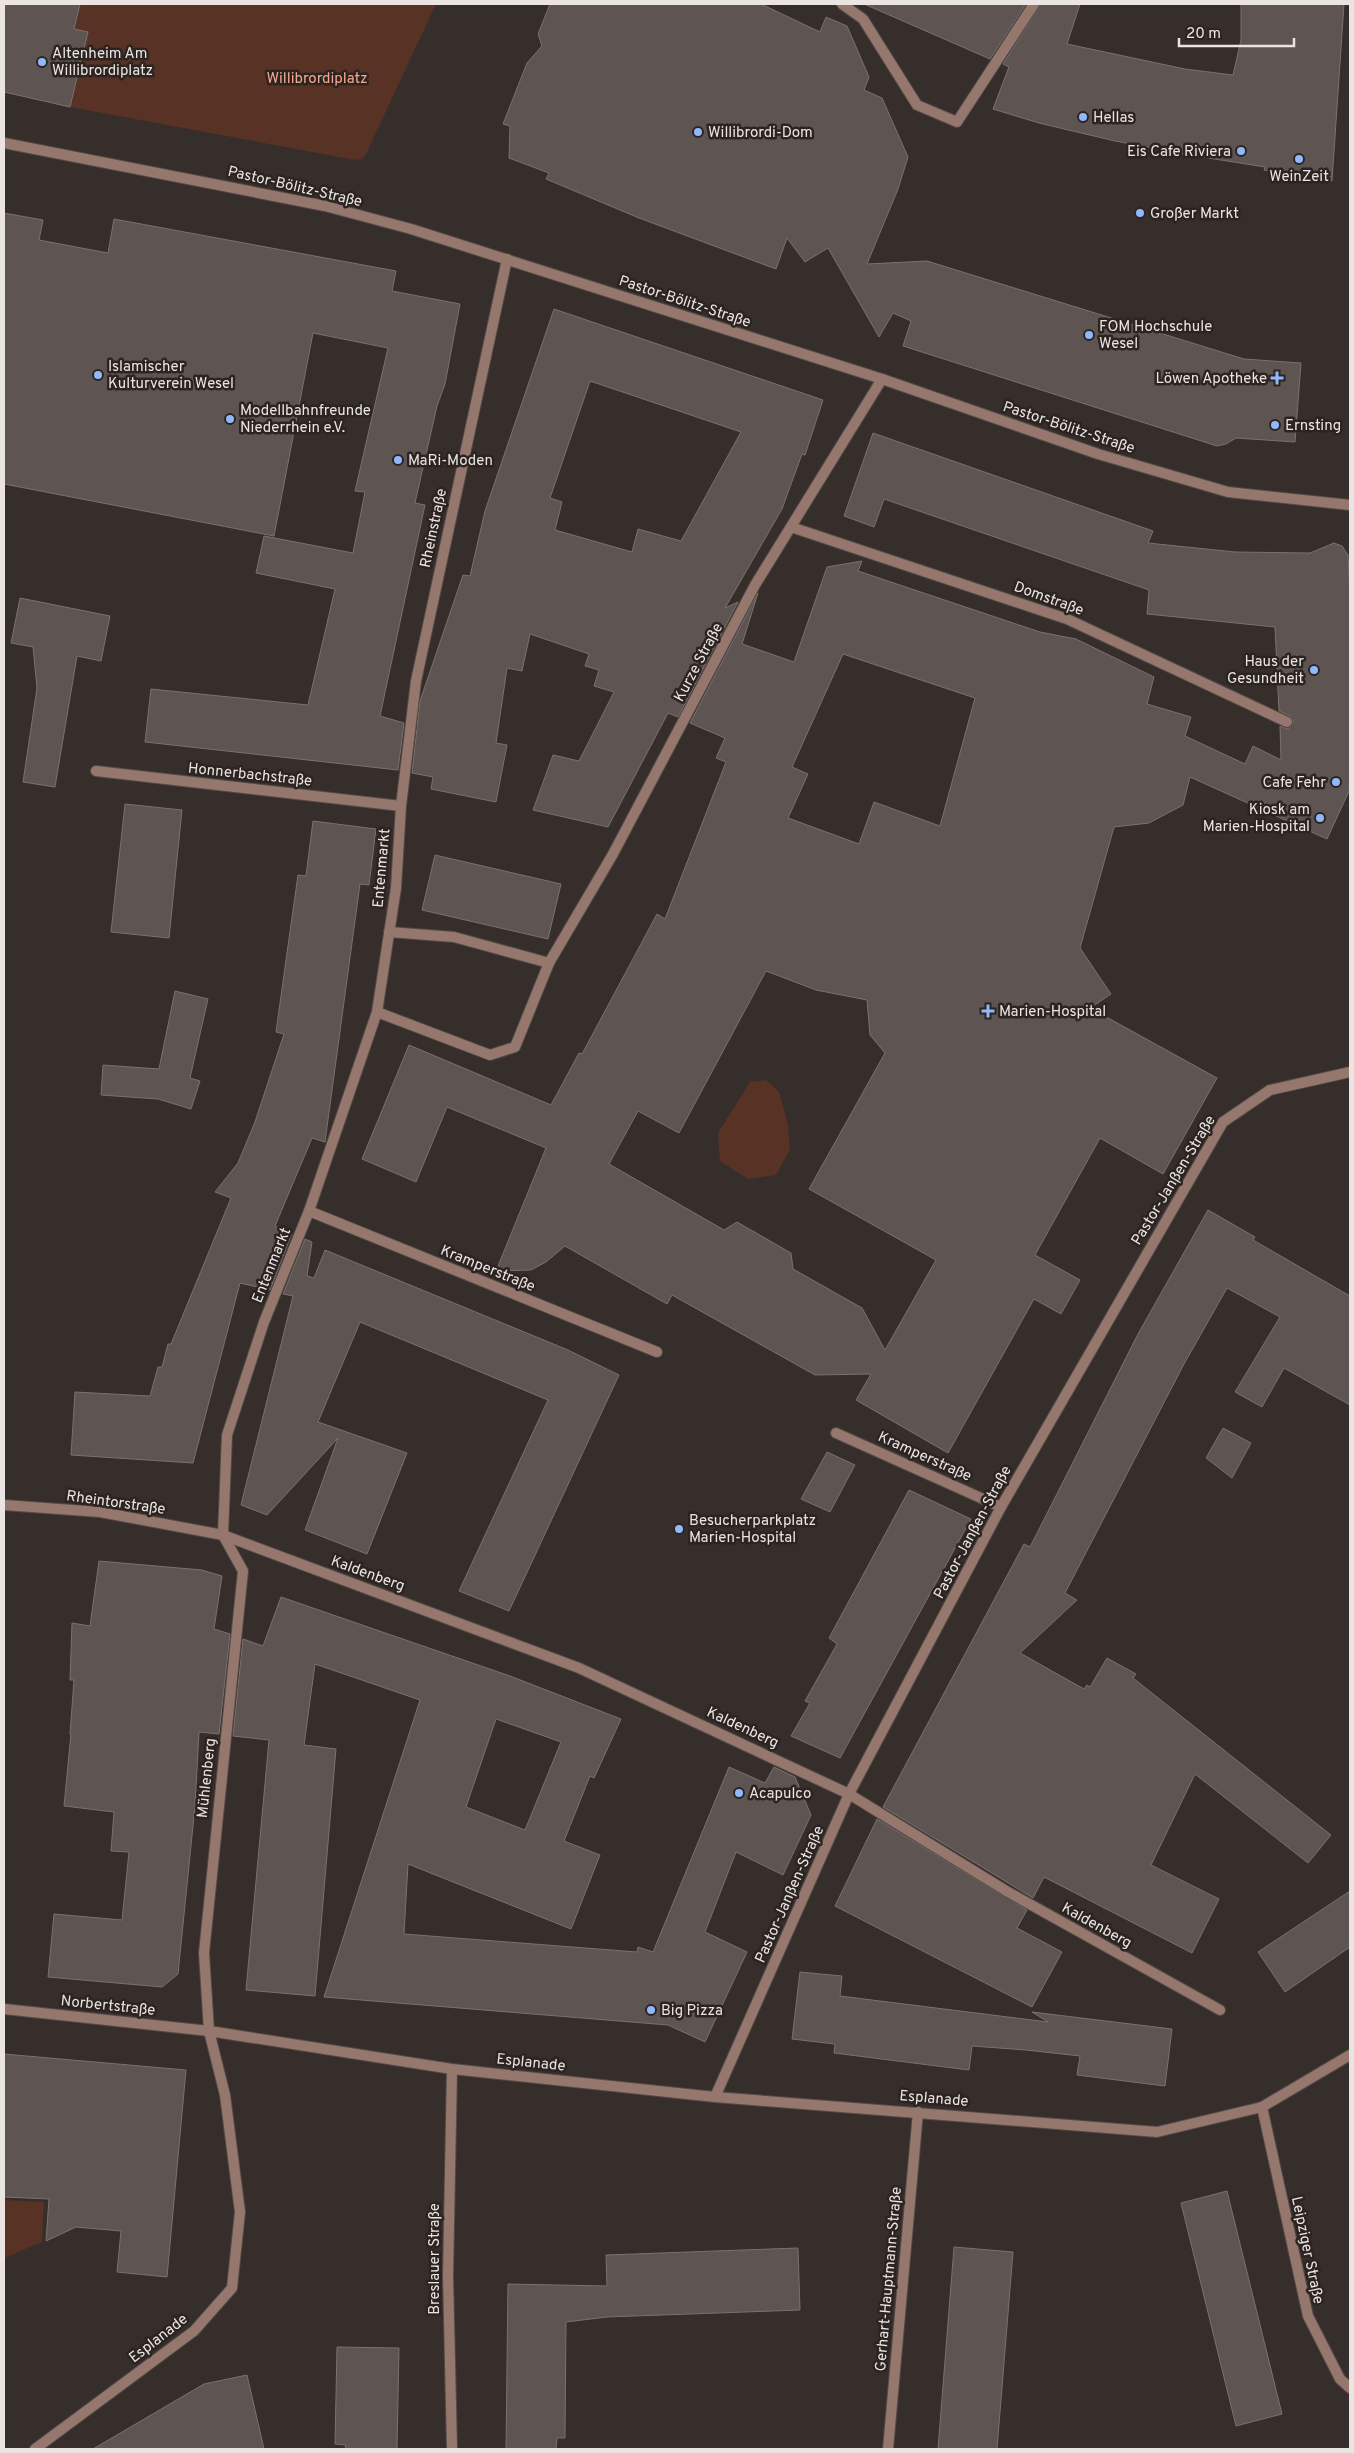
<svg xmlns="http://www.w3.org/2000/svg" width="1354" height="2453" font-family="Overpass,sans-serif">
	<style>
		.green { fill: #573225 }
		.building { fill: #5e5552; stroke: #7b716e; fill-rule: evenodd }
		.lines { fill: none; stroke-linecap: round; stroke-linejoin: round }
		.service-casing { stroke: #534b48; stroke-width: 12 }
		.minor-casing { stroke: #534b48; stroke-width: 12 }
		.service { stroke: #96776d; stroke-width: 10 }
		.minor { stroke: #96776d; stroke-width: 10 }
		.poi-dot { fill: #8fb8fd; stroke: #2c2421; stroke-width: 2 }
		.labels { text-anchor: middle; stroke-width: 5; stroke-linejoin: round; paint-order: stroke }
		.poi-label { font-size: 15px; fill: #eae5e3; stroke: #2c2421; text-anchor: start }
		.park-label { font-size: 15px; fill: #f5a88e; stroke: #2c2421 }
		.street-label { font-size: 15px; fill: #eae5e3; stroke: #2c2421 }
	</style>
	<rect width="100%" height="100%" fill="#362e2b"/>
	<g class="green">
		<polygon points="80,4 436,4 366,154 362,159 355,160 70,107 88,32 74,29"/>
		<polygon points="766,1080 779,1092 788,1124 790,1149 776,1175 748,1179 720,1161 718,1133 750,1082"/>
		<polygon points="4,2200 44,2202 42,2242 4,2258"/>
	</g>
	<g class="building">
		<polygon points="4,4 80,4 74,29 88,32 70,107 4,92"/>
		<polygon points="550,4 761,4 820,32 826,17 847,26 869,77 864,90 882,98 908,157 898,189 867,264 927,261 1244,359 1301,363 1295,442 1236,438 1226,444 1217,446 903,346 911,321 893,313 879,337 828,248 805,262 787,238 776,269 639,218 546,179 549,173 509,158 510,126 503,124 527,63 542,46 538,34"/>
		<polygon points="864,4 1026,4 990,59"/>
		<polygon points="1041,4 1080,4 1067,44 1185,69 1233,75 1241,40 1241,4 1344,4 1332,181 1264,170 1265,167 1183,154 1115,141 1039,123 993,109 1009,67 1003,64"/>
		<polygon points="4,213 43,220 39,240 108,253 114,219 396,271 392,291 460,304 445,384 437,406 415,503 425,505 380,716 404,723 398,770 145,742 151,689 308,705 335,589 256,573 264,536 353,553 365,492 355,491 388,348 313,333 274,536 4,484"/>
		<path d="M554 309 823 400 805 455 802 454 782 509 725 608 738 602 678 717 668 713 608 827 533 810 553 755 579 761 614 692 594 686 599 670 585 666 589 654 530 634 522 671 507 668 496 743 507 745 496 802 431 789 433 777 412 773 420 701 463 575 470 576 485 511ZM590 381 741 432 681 541 638 529 632 552 555 530 562 502 550 498Z"/>
		<path d="M873 433 1153 531 1148 543 1235 552 1310 553 1334 543 1342 546 1348 555 1350 594V789L1327 839 1190 777 1183 805 1149 823 1114 827 1080 948 1111 994 1090 1008 1217 1078 1163 1174 1100 1138 1035 1255 1080 1280 1061 1314 1034 1299 948 1453 856 1400 871 1374 815 1375 672 1295 667 1304 565 1246 546 1262 531 1270 496 1271 546 1148 447 1107 416 1182 362 1159 409 1045 551 1105 579 1053 582 1054 657 914 665 919 726 762 716 758 725 738 690 723 758 593 742 644 794 662 827 567 862 561 858 571 1040 632 1076 639 1154 677 1147 704 1191 717 1185 736 1245 764 1253 746 1281 760 1280 726 1288 729 1294 722 1290 716 1279 711 1275 627 1147 614 1149 590 884 499 874 527 844 516ZM843 654 975 698 940 826 874 802 859 844 788 818 808 774 792 767ZM766 971 816 990 867 1000 870 1035 885 1053 809 1189 936 1260 885 1350 862 1308 793 1269 791 1253 737 1222 724 1230 609 1164 638 1111 679 1133Z"/>
		<polygon points="20,598 110,616 101,661 77,656 55,787 23,782 37,688 33,647 11,643"/>
		<polygon points="125,804 182,810 169,938 111,932"/>
		<polygon points="313,821 376,829 369,885 360,884 325,1142 312,1138 275,1226 292,1233 270,1290 240,1283 193,1463 71,1455 75,1392 150,1396 158,1367 162,1367 168,1344 171,1344 231,1198 215,1192 238,1163 255,1122 284,1034 276,1032 287,953 298,875 306,876"/>
		<polygon points="435,855 561,884 548,939 422,910"/>
		<polygon points="175,991 208,999 190,1078 200,1081 191,1109 158,1099 101,1095 103,1065 159,1069"/>
		<polygon points="1208,1210 1255,1237 1253,1240 1350,1296 1350,1405 1284,1368 1262,1407 1235,1392 1280,1317 1227,1288 1184,1364 1065,1593 1077,1600 1020,1653 1084,1689 1087,1685 1090,1687 1107,1658 1136,1674 1133,1678 1331,1835 1308,1863 1195,1774 1151,1865 1219,1899 1192,1953 1044,1877 1033,1898 883,1807 1024,1544 1030,1547 1138,1334"/>
		<polygon points="305,1239 312,1242 307,1276 314,1278 325,1250 568,1350 619,1375 509,1611 459,1591 548,1400 360,1322 318,1422 407,1453 367,1554 305,1530 338,1438 267,1515 241,1505 293,1296 283,1294"/>
		<polygon points="1223,1428 1251,1443 1232,1478 1206,1458"/>
		<polygon points="827,1452 855,1465 830,1512 801,1499"/>
		<polygon points="909,1490 971,1519 840,1758 791,1736 810,1703 805,1701 837,1644 829,1638"/>
		<polygon points="99,1561 202,1570 222,1576 214,1629 230,1634 219,1734 199,1732 195,1806 178,1974 162,1987 48,1977 54,1914 122,1920 129,1852 111,1851 114,1812 64,1806 71,1734 70,1734 74,1680 70,1680 72,1623 90,1626"/>
		<path d="M281 1597 510 1676 621 1719 594 1778 590 1776 564 1841 600 1855 571 1929 408 1864 404 1934 637 1952 638 1947 653 1952 729 1767 765 1783 774 1767 795 1777 811 1815 783 1875 736 1852 705 1932 747 1952 705 2042 668 2025 324 1997 420 1700 315 1664 304 1745 336 1749 315 1996 246 1990 269 1740 233 1736 243 1639 263 1646ZM496 1719 561 1742 525 1830 466 1807Z"/>
		<polygon points="877,1819 1027,1910 1017,1928 1062,1952 1032,2007 835,1906"/>
		<polygon points="1350,1891 1350,1947 1285,1992 1258,1952"/>
		<polygon points="800,1972 842,1976 840,1996 1048,2022 1032,2012 1172,2029 1165,2086 1077,2075 1080,2056 1026,2050 972,2046 969,2070 834,2053 835,2044 792,2039"/>
		<polygon points="4,2054 186,2070 167,2277 117,2272 121,2231 76,2227 46,2241 49,2199 4,2197"/>
		<polygon points="1227,2191 1282,2414 1236,2426 1181,2203"/>
		<polygon points="954,2247 1013,2252 997,2449 938,2449"/>
		<polygon points="798,2248 800,2310 607,2317 566,2322 565,2438 557,2438 556,2449 506,2449 508,2284 607,2286 606,2255"/>
		<polygon points="337,2347 399,2348 397,2449 345,2449 346,2445 335,2444"/>
		<polygon points="247,2375 264,2449 93,2449 204,2384"/>
	</g>
	<g class="lines">
		<defs>
			<polyline id="service" points="791,527 1067,619 1287,722"/>
			<g id="minor">
				<polyline points="842,4 863,19 917,105 957,122 1034,4"/>
				<polyline points="4,143 325,206 411,229 882,379 1098,454 1228,492 1350,505"/>
				<polyline points="96,771 401,806"/>
				<polyline points="549,963 613,854 755,585 882,379"/>
				<polyline points="377,1012 490,1055 515,1047 549,963 454,937 389,932"/>
				<polyline points="309,1211 657,1352"/>
				<polyline points="836,1433 1001,1507"/>
				<polyline points="4,1505 100,1512 223,1535 579,1668 849,1794 1008,1892 1220,2010"/>
				<polyline points="223,1535 227,1435 264,1322 309,1211 377,1012 396,888 401,806 416,681 507,259"/>
				<polyline points="4,2009 209,2031 452,2069 715,2097 1157,2132 1262,2107 1350,2055"/>
				<polyline points="715,2097 849,1794 1001,1507 1223,1122 1270,1090 1350,1072"/>
				<polyline points="1262,2107 1308,2316 1340,2379 1350,2388"/>
				<polyline points="35,2449 194,2331 232,2288 240,2212 225,2095 209,2031 204,1953 243,1571 223,1535"/>
				<polyline points="452,2449 448,2276 452,2069"/>
				<polyline points="888,2449 918,2112"/>
			</g>
		</defs>
		<use href="#service" class="service-casing"/>
		<use href="#minor" class="minor-casing"/>
		<use href="#service" class="service"/>
		<use href="#minor" class="minor"/>
	</g>
	<g class="poi-dot">
		<circle cx="42" cy="62" r="5"/>
		<circle cx="1083" cy="117" r="5"/>
		<circle cx="698" cy="132" r="5"/>
		<circle cx="1241" cy="151" r="5"/>
		<circle cx="1299" cy="159" r="5"/>
		<circle cx="1140" cy="213" r="5"/>
		<circle cx="1089" cy="335" r="5"/>
		<circle cx="98" cy="375" r="5"/>
		<path d="M1274.5 370.5h5v5h5v5h-5v5h-5v-5h-5v-5h5z"/>
		<circle cx="230" cy="419" r="5"/>
		<circle cx="1275" cy="425" r="5"/>
		<circle cx="398" cy="460" r="5"/>
		<circle cx="1314" cy="670" r="5"/>
		<circle cx="1336" cy="782" r="5"/>
		<circle cx="1320" cy="818" r="5"/>
		<path d="M985.5 1003.5h5v5h5v5h-5v5h-5v-5h-5v-5h5z"/>
		<circle cx="679" cy="1529" r="5"/>
		<circle cx="739" cy="1793" r="5"/>
		<circle cx="651" cy="2010" r="5"/>
	</g>
	<g class="labels">
		<g class="poi-label">
			<text x="52" y="58">Altenheim Am<tspan x="52" dy="17">Willibrordiplatz</tspan></text>
			<text x="1093" y="122">Hellas</text>
			<text x="708" y="137">Willibrordi-Dom</text>
			<text x="1231" y="156" text-anchor="end">Eis Cafe Riviera</text>
			<text x="1299" y="181" text-anchor="middle">WeinZeit</text>
			<text x="1150" y="218">Großer Markt</text>
			<text x="1099" y="331">FOM Hochschule<tspan x="1099" dy="17">Wesel</tspan></text>
			<text x="108" y="371">Islamischer<tspan x="108" dy="17">Kulturverein Wesel</tspan></text>
			<text x="1267" y="383" text-anchor="end">Löwen Apotheke</text>
			<text x="240" y="415">Modellbahnfreunde<tspan x="240" dy="17">Niederrhein e.V.</tspan></text>
			<text x="1285" y="430">Ernsting</text>
			<text x="408" y="465">MaRi-Moden</text>
			<text x="1304" y="666" text-anchor="end">Haus der<tspan x="1304" dy="17">Gesundheit</tspan></text>
			<text x="1326" y="787" text-anchor="end">Cafe Fehr</text>
			<text x="1310" y="814" text-anchor="end">Kiosk am<tspan x="1310" dy="17">Marien-Hospital</tspan></text>
			<text x="999" y="1016">Marien-Hospital</text>
			<text x="689" y="1525">Besucherparkplatz<tspan x="689" dy="17">Marien-Hospital</tspan></text>
			<text x="749" y="1798">Acapulco</text>
			<text x="661" y="2015">Big Pizza</text>
		</g>
		<g class="park-label">
			<text x="317" y="83">Willibrordiplatz</text>
		</g>
		<g class="street-label">
			<text transform="translate(295 186) rotate(13)" y="5">Pastor-Bölitz-Straße</text>
			<text transform="translate(685 301) rotate(18)" y="5">Pastor-Bölitz-Straße</text>
			<text transform="translate(1069 427) rotate(18)" y="5">Pastor-Bölitz-Straße</text>
			<text transform="translate(433 528) rotate(-78)" y="5">Rheinstraße</text>
			<text transform="translate(1049 598) rotate(20)" y="5">Domstraße</text>
			<text transform="translate(698 662) rotate(-62)" y="5">Kurze Straße</text>
			<text transform="translate(250 774) rotate(6)" y="5">Honnerbachstraße</text>
			<text transform="translate(381 868) rotate(-85)" y="5">Entenmarkt</text>
			<text transform="translate(1173 1180) rotate(-59)" y="5">Pastor-Janßen-Straße</text>
			<text transform="translate(271 1265) rotate(-68)" y="5">Entenmarkt</text>
			<text transform="translate(488 1268) rotate(22)" y="5">Kramperstraße</text>
			<text transform="translate(925 1456) rotate(24)" y="5">Kramperstraße</text>
			<text transform="translate(116 1502) rotate(8)" y="5">Rheintorstraße</text>
			<text transform="translate(972 1532) rotate(-62)" y="5">Pastor-Janßen-Straße</text>
			<text transform="translate(368 1573) rotate(20)" y="5">Kaldenberg</text>
			<text transform="translate(743 1727) rotate(25)" y="5">Kaldenberg</text>
			<text transform="translate(206 1778) rotate(-84)" y="5">Mühlenberg</text>
			<text transform="translate(789 1894) rotate(-66)" y="5">Pastor-Janßen-Straße</text>
			<text transform="translate(1097 1925) rotate(29)" y="5">Kaldenberg</text>
			<text transform="translate(108 2005) rotate(6)" y="5">Norbertstraße</text>
			<text transform="translate(531 2062) rotate(6)" y="5">Esplanade</text>
			<text transform="translate(934 2098) rotate(5)" y="5">Esplanade</text>
			<text transform="translate(1308 2250) rotate(78)" y="5">Leipziger Straße</text>
			<text transform="translate(434 2259) rotate(-90)" y="5">Breslauer Straße</text>
			<text transform="translate(888 2279) rotate(-85)" y="5">Gerhart-Hauptmann-Straße</text>
			<text transform="translate(158 2338) rotate(-38)" y="5">Esplanade</text>
		</g>
	</g>
	<rect width="1354" height="2453" fill="none" stroke="#eae5e3" stroke-width="10"/>
	<path d="M1179 38v8h115v-8" fill="none" stroke="#eae5e3" stroke-width="2.5"/>
	<text x="1186" y="38" font-size="15" fill="#eae5e3" stroke="#2c2421" stroke-width="4" paint-order="stroke">20 m</text>
</svg>
